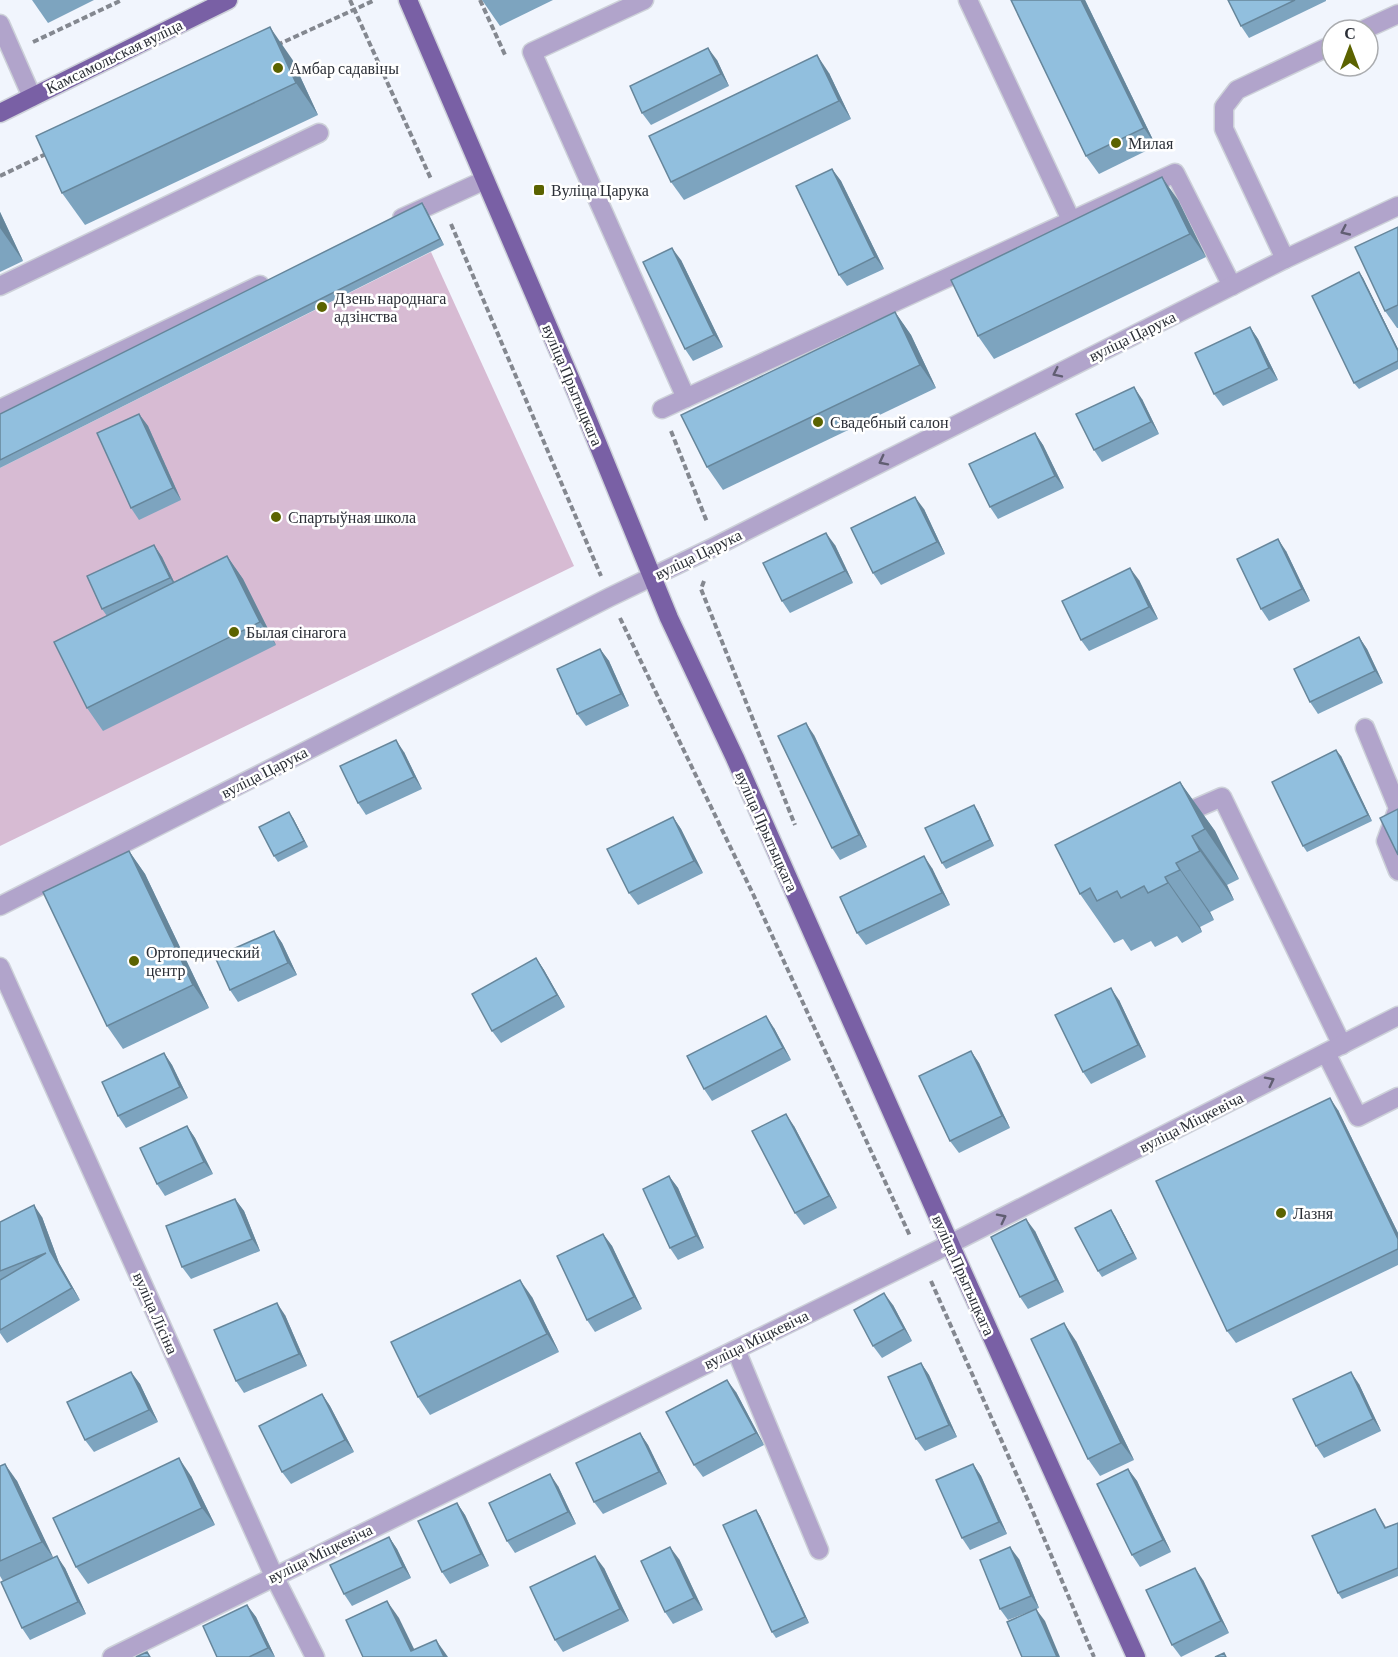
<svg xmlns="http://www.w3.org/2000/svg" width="1398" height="1657" font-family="'Crimson Pro',serif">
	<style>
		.green { fill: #d7bbd3 }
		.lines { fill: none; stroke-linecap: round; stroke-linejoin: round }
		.minor-casing { stroke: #cdd1d9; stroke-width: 21 }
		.major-casing { stroke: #cdd1d9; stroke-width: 21 }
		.path { stroke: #848890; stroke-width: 4; stroke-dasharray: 6 3; stroke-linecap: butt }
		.minor { stroke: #b1a4cb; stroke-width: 18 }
		.major { stroke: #7960a5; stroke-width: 18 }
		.wall { fill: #7da4bf }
		.shaded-wall { fill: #66869b }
		.building { fill: #91bfde; stroke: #66869b; stroke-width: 1.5 }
		.oneway { stroke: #615e72 }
		.poi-dot { fill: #5b6300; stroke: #fff; stroke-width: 2 }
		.labels { text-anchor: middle; stroke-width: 5; stroke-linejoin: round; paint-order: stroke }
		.street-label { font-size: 16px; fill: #2b2f37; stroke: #fff }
		.poi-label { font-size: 16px; fill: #2b2f37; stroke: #fff; text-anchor: start }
	</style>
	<rect width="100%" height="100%" fill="#f1f5fd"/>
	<polygon class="green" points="431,252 574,566 0,846 0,468"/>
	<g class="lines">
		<defs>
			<g id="minor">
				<polyline points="644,0 532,52 686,398"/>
				<polyline points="968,0 1071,220"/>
				<polyline points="0,24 32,97"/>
				<polyline points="1363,30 1398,14"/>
				<polyline points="402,218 485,180"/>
				<polyline points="1285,259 1224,129 1224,107 1237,90 1332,45"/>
				<polyline points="0,286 319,133"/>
				<polyline points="0,409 260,285"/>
				<polyline points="662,409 1175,173 1232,286"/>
				<polyline points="1365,728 1398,808 1386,841 1398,871"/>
				<polyline points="1176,817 1222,797 1342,1045"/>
				<polyline points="0,906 610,597 714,547 1285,259 1398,206"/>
				<polyline points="0,967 274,1576 315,1657"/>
				<polyline points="1326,1053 1358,1117 1398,1097"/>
				<polyline points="736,1350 819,1550"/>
				<polyline points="112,1657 950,1244 1398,1016"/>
			</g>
			<g id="major">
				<polyline points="408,0 583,408 669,618 735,758 950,1244 1136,1657"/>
				<polyline points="0,113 228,0"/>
			</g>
		</defs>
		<use href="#minor" class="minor-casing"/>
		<use href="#major" class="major-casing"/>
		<g class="path">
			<polyline points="350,0 431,179"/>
			<polyline points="480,0 506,57"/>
			<polyline points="33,42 122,0"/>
			<polyline points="277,45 375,0"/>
			<polyline points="0,176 48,153"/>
			<polyline points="451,224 601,576"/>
			<polyline points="671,431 707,522"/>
			<polyline points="704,581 701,589 795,825"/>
			<polyline points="620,618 753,894 910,1236"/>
			<polyline points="931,1281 1030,1505 1094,1657"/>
		</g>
		<use href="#minor" class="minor"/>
		<use href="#major" class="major"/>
	</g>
	<g class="wall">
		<polygon points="32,0 94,0 48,23"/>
		<polygon points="482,0 553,0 500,26"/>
		<polygon points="1011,0 1085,0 1156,146 1099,174 1086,156"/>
		<polygon points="1228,0 1326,0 1326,1 1249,38 1241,26"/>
		<polygon points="292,59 318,115 85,225 62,193"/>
		<polygon points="717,60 729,86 651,125 642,113"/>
		<polygon points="829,73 851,119 684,200 671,182"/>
		<polygon points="832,169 841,181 884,269 847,286 839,275"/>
		<polygon points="1178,200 1206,257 994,359 978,336"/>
		<polygon points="422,203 426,209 444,245 0,468 0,414"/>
		<polygon points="0,212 23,261 0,272"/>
		<polygon points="1398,227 1398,328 1397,328 1385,311"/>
		<polygon points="681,260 723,347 693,361 685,349"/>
		<polygon points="1359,272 1363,278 1398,349 1398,369 1359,389 1354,383"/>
		<polygon points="895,312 911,335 936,388 723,490 707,467"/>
		<polygon points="1250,327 1258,339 1278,380 1223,406 1214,394"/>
		<polygon points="1142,399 1159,434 1102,462 1094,450"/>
		<polygon points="139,414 148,426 181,500 139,520 131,508"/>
		<polygon points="1035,433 1043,445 1064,488 998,519 990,507"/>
		<polygon points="924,509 945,554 881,585 873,573"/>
		<polygon points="154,545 162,557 174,582 227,556 243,579 276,645 103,731 87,708 107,616 102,609"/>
		<polygon points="835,545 853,583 790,613 782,601"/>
		<polygon points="1286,551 1310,601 1269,621 1261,609"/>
		<polygon points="1139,580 1158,619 1089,651 1081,640"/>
		<polygon points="1359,637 1367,649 1383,683 1318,714 1310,702"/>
		<polygon points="600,649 609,661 629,706 586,726 577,714"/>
		<polygon points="814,735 867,847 840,860 832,848"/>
		<polygon points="404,752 422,789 366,815 358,803"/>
		<polygon points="1341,756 1372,821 1307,852 1303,846"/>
		<polygon points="1180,782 1215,831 1239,879 1227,885 1234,900 1210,912 1214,920 1200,927 1202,932 1182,943 1177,936 1155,947 1151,941 1131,951 1123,939 1114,943 1080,894"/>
		<polygon points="978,811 994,846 946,869 942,863"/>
		<polygon points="673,817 681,829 703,873 638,905 629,893"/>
		<polygon points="293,818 308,847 278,862 274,856"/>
		<polygon points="129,851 145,874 209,1008 123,1049 107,1026"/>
		<polygon points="932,868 950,905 866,945 857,933"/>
		<polygon points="274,931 282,943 297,975 238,1002 230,990"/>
		<polygon points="536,958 544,970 565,1007 501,1043 492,1031"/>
		<polygon points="1119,1000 1146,1057 1091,1084 1083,1072"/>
		<polygon points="774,1028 791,1060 712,1101 704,1089"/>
		<polygon points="971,1051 979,1063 1010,1128 959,1153 950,1141"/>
		<polygon points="164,1053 172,1065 188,1098 126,1128 118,1116"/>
		<polygon points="1338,1110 1398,1233 1398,1265 1236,1343 1227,1331"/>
		<polygon points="187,1126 195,1138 213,1174 165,1196 157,1184"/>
		<polygon points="794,1126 837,1208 804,1225 795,1213"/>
		<polygon points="669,1176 678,1188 704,1248 678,1260 670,1248"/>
		<polygon points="235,1199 244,1211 260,1251 191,1279 182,1267"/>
		<polygon points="1115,1216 1137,1259 1102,1277 1098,1271"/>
		<polygon points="42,1217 59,1263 80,1300 7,1343 0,1333 0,1222"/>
		<polygon points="1035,1231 1064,1292 1028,1309 1020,1297"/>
		<polygon points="603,1234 612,1246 642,1309 595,1332 587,1320"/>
		<polygon points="532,1297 559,1352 430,1415 418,1397"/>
		<polygon points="893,1305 912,1341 882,1358 873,1346"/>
		<polygon points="285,1315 307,1366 244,1393 236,1381"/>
		<polygon points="1076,1341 1134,1460 1100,1476 1088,1459"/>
		<polygon points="921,1363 929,1375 957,1437 925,1451 916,1439"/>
		<polygon points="131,1372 140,1384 158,1422 94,1452 85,1440"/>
		<polygon points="1359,1384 1381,1431 1324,1458 1316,1446"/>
		<polygon points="736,1392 764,1445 703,1477 694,1465"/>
		<polygon points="322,1394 330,1406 354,1452 291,1484 282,1472"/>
		<polygon points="640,1433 648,1445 667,1484 603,1514 594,1502"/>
		<polygon points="973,1464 981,1476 1007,1534 970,1550 962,1538"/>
		<polygon points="0,1466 17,1481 53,1558 65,1568 86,1614 30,1640 22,1628 3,1581 0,1576"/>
		<polygon points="1128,1469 1137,1481 1171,1552 1140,1567 1132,1555"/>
		<polygon points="191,1476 215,1525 88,1584 76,1567"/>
		<polygon points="558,1486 576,1524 515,1553 507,1541"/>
		<polygon points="457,1503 465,1515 489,1566 450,1584 442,1572"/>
		<polygon points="1375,1509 1386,1527 1398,1523 1398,1576 1342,1599 1338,1593"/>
		<polygon points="756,1510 760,1516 809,1623 776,1638 772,1632"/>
		<polygon points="389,1537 397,1549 411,1578 352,1606 344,1594"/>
		<polygon points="679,1559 703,1610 673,1624 665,1612"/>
		<polygon points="1019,1559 1039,1608 1008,1620 1000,1609"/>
		<polygon points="604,1568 629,1621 563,1652 555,1640"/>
		<polygon points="1203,1580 1229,1633 1181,1657 1172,1645"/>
		<polygon points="247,1605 256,1617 275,1657 217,1657"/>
	</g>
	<g class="shaded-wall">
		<polygon points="1081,0 1085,0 1156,146 1144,128"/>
		<polygon points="270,27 292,59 318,115 296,83"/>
		<polygon points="708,48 717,60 729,86 721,74"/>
		<polygon points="817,55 829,73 851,119 839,101"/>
		<polygon points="832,169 841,181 884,269 875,257"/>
		<polygon points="1162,177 1178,200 1206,257 1190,234"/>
		<polygon points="422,203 426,209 444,245 440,239"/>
		<polygon points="0,212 23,261 0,228"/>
		<polygon points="672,248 681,260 723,347 714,335"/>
		<polygon points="1359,272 1363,278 1398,349 1398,351"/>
		<polygon points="895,312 911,335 936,388 920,365"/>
		<polygon points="1250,327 1258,339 1278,380 1269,368"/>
		<polygon points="1134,387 1142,399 1159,434 1151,422"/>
		<polygon points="139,414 148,426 181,500 173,488"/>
		<polygon points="1035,433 1043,445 1064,488 1055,476"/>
		<polygon points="915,497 924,509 945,554 937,542"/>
		<polygon points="826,533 835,545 853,583 845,571"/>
		<polygon points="1278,539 1286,551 1310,601 1302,589"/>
		<polygon points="154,545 162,557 178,590 170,578"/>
		<polygon points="227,556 243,579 276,645 260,622"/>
		<polygon points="1130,568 1139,580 1158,619 1149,607"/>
		<polygon points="1359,637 1367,649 1383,683 1375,671"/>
		<polygon points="600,649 609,661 629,706 621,694"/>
		<polygon points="806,723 814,735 867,847 859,835"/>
		<polygon points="396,740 404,752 422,789 414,777"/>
		<polygon points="1336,750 1341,756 1372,821 1368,815"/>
		<polygon points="1180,782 1215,831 1239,879 1205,829"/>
		<polygon points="974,805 978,811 994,846 990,840"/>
		<polygon points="289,812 293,818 308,847 304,841"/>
		<polygon points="673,817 681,829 703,873 694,861"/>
		<polygon points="1192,836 1227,885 1234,900 1200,851"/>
		<polygon points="129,851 145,874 209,1008 193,985"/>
		<polygon points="924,856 932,868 950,905 942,893"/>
		<polygon points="1176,863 1210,912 1214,920 1180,870"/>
		<polygon points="1165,877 1200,927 1202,932 1168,883"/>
		<polygon points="274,931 282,943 297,975 288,963"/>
		<polygon points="536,958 544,970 565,1007 557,995"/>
		<polygon points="1111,988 1119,1000 1146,1057 1138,1045"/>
		<polygon points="766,1016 774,1028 791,1060 783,1048"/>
		<polygon points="971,1051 979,1063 1010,1128 1002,1116"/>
		<polygon points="164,1053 172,1065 188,1098 180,1087"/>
		<polygon points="1330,1098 1338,1110 1398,1233 1398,1239"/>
		<polygon points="786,1114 794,1126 837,1208 829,1196"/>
		<polygon points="187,1126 195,1138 213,1174 204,1162"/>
		<polygon points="669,1176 678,1188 704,1248 696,1236"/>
		<polygon points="235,1199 244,1211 260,1251 252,1239"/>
		<polygon points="34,1205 42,1217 59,1263 80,1300 72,1288 50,1251"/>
		<polygon points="1111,1210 1115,1216 1137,1259 1133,1253"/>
		<polygon points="1026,1219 1035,1231 1064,1292 1056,1280"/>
		<polygon points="603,1234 612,1246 642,1309 634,1297"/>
		<polygon points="520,1280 532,1297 559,1352 547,1334"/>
		<polygon points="884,1293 893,1305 912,1341 904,1329"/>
		<polygon points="277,1303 285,1315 307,1366 299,1354"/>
		<polygon points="1064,1323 1076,1341 1134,1460 1121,1443"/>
		<polygon points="921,1363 929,1375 957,1437 949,1425"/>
		<polygon points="131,1372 140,1384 158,1422 149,1410"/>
		<polygon points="1351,1372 1359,1384 1381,1431 1373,1419"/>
		<polygon points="727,1380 736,1392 764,1445 756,1433"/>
		<polygon points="322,1394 330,1406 354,1452 345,1440"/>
		<polygon points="640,1433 648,1445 667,1484 659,1472"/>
		<polygon points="179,1458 191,1476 215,1525 202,1508"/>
		<polygon points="5,1464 17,1481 54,1559 42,1542"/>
		<polygon points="973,1464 981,1476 1007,1534 999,1522"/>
		<polygon points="1128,1469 1137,1481 1171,1552 1163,1540"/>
		<polygon points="550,1474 558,1486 576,1524 568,1512"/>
		<polygon points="457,1503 465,1515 489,1566 481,1554"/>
		<polygon points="756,1510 760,1516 809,1623 805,1617"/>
		<polygon points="389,1537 397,1549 411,1578 403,1567"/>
		<polygon points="670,1547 679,1559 703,1610 694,1598"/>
		<polygon points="1010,1547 1019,1559 1039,1608 1031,1596"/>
		<polygon points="57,1556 65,1568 86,1614 78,1602"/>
		<polygon points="595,1556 604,1568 629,1621 620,1609"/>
		<polygon points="1195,1568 1203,1580 1229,1633 1221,1621"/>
		<polygon points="387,1601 399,1618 418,1657 411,1651"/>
		<polygon points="247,1605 256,1617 275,1657 268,1648"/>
		<polygon points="1036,1609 1045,1621 1060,1657 1057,1657"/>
		<polygon points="436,1640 448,1657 444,1657"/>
	</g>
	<g class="building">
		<polygon points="1011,0 1081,0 1144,128 1086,156"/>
		<polygon points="1228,0 1295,0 1241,26"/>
		<polygon points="270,27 296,83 62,193 36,136"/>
		<polygon points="708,48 721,74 642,113 630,86"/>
		<polygon points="817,55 839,101 671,182 649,136"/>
		<polygon points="832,169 875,257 839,275 796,186"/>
		<polygon points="1162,177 1190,234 978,336 951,280"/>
		<polygon points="422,203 440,239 0,460 0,414"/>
		<polygon points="1398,227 1398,305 1385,311 1355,247"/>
		<polygon points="672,248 714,335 685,349 643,262"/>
		<polygon points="1359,272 1398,351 1398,361 1354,383 1312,296"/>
		<polygon points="895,312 920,365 707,467 681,415"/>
		<polygon points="1250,327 1269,368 1214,394 1195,353"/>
		<polygon points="1134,387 1151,422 1094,450 1076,414"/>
		<polygon points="139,414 173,488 131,508 97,433"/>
		<polygon points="1035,433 1055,476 990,507 969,464"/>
		<polygon points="915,497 937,542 873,573 851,528"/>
		<polygon points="826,533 845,571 782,601 763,563"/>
		<polygon points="1278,539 1302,589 1261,609 1237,559"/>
		<polygon points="154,545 170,578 102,609 87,576"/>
		<polygon points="227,556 260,622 87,708 54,642"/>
		<polygon points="1130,568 1149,607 1081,640 1062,601"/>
		<polygon points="1359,637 1375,671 1310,702 1294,669"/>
		<polygon points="600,649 621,694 577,714 557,669"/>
		<polygon points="806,723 859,835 832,848 778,736"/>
		<polygon points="396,740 414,777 358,803 340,766"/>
		<polygon points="1336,750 1368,815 1303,846 1272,782"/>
		<polygon points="1180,782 1205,829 1192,836 1200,851 1176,863 1180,870 1165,877 1168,883 1148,893 1144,886 1121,898 1117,891 1097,901 1090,888 1080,894 1055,845"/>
		<polygon points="974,805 990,840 942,863 925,828"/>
		<polygon points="1398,809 1398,855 1380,818"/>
		<polygon points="289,812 304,841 274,856 259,827"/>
		<polygon points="673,817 694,861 629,893 607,849"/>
		<polygon points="129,851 193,985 107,1026 43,892"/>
		<polygon points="924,856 942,893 857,933 840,897"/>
		<polygon points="274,931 288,963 230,990 215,957"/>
		<polygon points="536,958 557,995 492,1031 472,994"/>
		<polygon points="1111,988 1138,1045 1083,1072 1055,1015"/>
		<polygon points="766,1016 783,1048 704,1089 687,1056"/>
		<polygon points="971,1051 1002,1116 950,1141 919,1076"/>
		<polygon points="164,1053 180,1087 118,1116 102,1082"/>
		<polygon points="1330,1098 1398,1239 1398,1249 1227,1331 1156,1181"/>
		<polygon points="786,1114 829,1196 795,1213 752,1131"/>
		<polygon points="187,1126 204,1162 157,1184 140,1148"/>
		<polygon points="669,1176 696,1236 670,1248 643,1189"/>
		<polygon points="235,1199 252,1239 182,1267 166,1226"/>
		<polygon points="34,1205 50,1251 72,1288 0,1330 0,1280 46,1253 0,1271 0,1222"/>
		<polygon points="1111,1210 1133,1253 1098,1271 1075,1228"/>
		<polygon points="1026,1219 1056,1280 1020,1297 991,1237"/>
		<polygon points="603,1234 634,1297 587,1320 557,1256"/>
		<polygon points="520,1280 547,1334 418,1397 391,1342"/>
		<polygon points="884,1293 904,1329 873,1346 854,1310"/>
		<polygon points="277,1303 299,1354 236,1381 214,1330"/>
		<polygon points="1064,1323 1121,1443 1088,1459 1031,1339"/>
		<polygon points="921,1363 949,1425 916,1439 888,1377"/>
		<polygon points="131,1372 149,1410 85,1440 67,1402"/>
		<polygon points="1351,1372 1373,1419 1316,1446 1293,1399"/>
		<polygon points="727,1380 756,1433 694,1465 666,1412"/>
		<polygon points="322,1394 345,1440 282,1472 259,1426"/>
		<polygon points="640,1433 659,1472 594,1502 576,1463"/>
		<polygon points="179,1458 202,1508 76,1567 53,1518"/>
		<polygon points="5,1464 42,1542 0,1561 0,1466"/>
		<polygon points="973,1464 999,1522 962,1538 936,1480"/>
		<polygon points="1128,1469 1163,1540 1132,1555 1097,1484"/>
		<polygon points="550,1474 568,1512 507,1541 489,1503"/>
		<polygon points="457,1503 481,1554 442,1572 418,1521"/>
		<polygon points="1375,1509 1385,1528 1398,1523 1398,1568 1338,1593 1312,1536"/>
		<polygon points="756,1510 805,1617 772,1632 723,1525"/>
		<polygon points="389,1537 403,1567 344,1594 330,1565"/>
		<polygon points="670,1547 694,1598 665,1612 641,1561"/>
		<polygon points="1010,1547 1031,1596 1000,1609 980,1560"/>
		<polygon points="57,1556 78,1602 22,1628 1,1582"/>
		<polygon points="595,1556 620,1609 555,1640 530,1587"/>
		<polygon points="1195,1568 1221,1621 1172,1645 1146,1590"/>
		<polygon points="387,1601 411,1651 436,1640 444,1657 363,1657 346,1620"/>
		<polygon points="247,1605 268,1648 249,1657 217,1657 203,1626"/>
		<polygon points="1036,1609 1057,1657 1022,1657 1007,1622"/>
		<polygon points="147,1652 150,1657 136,1657"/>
		<polygon points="1224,1653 1226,1657 1215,1657"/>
	</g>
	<defs><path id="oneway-chevron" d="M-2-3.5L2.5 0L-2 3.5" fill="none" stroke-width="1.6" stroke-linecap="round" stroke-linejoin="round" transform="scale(1.5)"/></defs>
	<g class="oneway">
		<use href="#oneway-chevron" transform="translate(1345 231) rotate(155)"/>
		<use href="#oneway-chevron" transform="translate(1057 373) rotate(154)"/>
		<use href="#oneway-chevron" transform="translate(883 461) rotate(153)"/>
		<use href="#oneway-chevron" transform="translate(1270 1081) rotate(-27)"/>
		<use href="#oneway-chevron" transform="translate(1002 1218) rotate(-27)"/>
	</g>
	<g class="poi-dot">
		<circle cx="278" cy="68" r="6"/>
		<circle cx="1116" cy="143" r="6"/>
		<rect x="533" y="184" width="12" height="12" rx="3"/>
		<circle cx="322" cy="307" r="6"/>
		<circle cx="818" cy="422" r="6"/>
		<circle cx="276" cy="517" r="6"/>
		<circle cx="234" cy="632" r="6"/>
		<circle cx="134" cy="961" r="6"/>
		<circle cx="1281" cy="1213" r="6"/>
	</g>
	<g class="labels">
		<g class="street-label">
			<text transform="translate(114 56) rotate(-26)" y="6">Камсамольская вуліца</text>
			<text transform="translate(1132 336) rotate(-26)" y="6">вуліца Царука</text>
			<text transform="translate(573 385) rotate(67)" y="6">вуліца Прытыцкага</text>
			<text transform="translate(698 554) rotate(-26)" y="6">вуліца Царука</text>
			<text transform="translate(264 772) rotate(-27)" y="6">вуліца Царука</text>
			<text transform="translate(767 831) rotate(66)" y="6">вуліца Прытыцкага</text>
			<text transform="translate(1191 1122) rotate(-27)" y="6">вуліца Міцкевіча</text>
			<text transform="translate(964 1275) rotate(66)" y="6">вуліца Прытыцкага</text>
			<text transform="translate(156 1313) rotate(66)" y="6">вуліца Лісіна</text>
			<text transform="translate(756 1339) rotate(-26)" y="6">вуліца Міцкевіча</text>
			<text transform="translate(320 1553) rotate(-26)" y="6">вуліца Міцкевіча</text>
		</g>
		<g class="poi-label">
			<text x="290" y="74">Амбар садавіны</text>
			<text x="1128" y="149">Милая</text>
			<text x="551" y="196">Вуліца Царука</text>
			<text x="334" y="304">Дзень народнага<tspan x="334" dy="18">адзінства</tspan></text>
			<text x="830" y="428">Свадебный салон</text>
			<text x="288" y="523">Спартыўная школа</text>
			<text x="246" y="638">Былая сінагога</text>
			<text x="146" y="958">Ортопедический<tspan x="146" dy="18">центр</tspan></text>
			<text x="1293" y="1219">Лазня</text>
		</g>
	</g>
	<g transform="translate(1350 48)"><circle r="28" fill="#ffffff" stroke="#aaacaf" stroke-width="1.5"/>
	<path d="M0-4.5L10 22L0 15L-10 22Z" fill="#5b6300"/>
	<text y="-9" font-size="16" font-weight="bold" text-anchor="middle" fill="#2b2f37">С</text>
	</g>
</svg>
